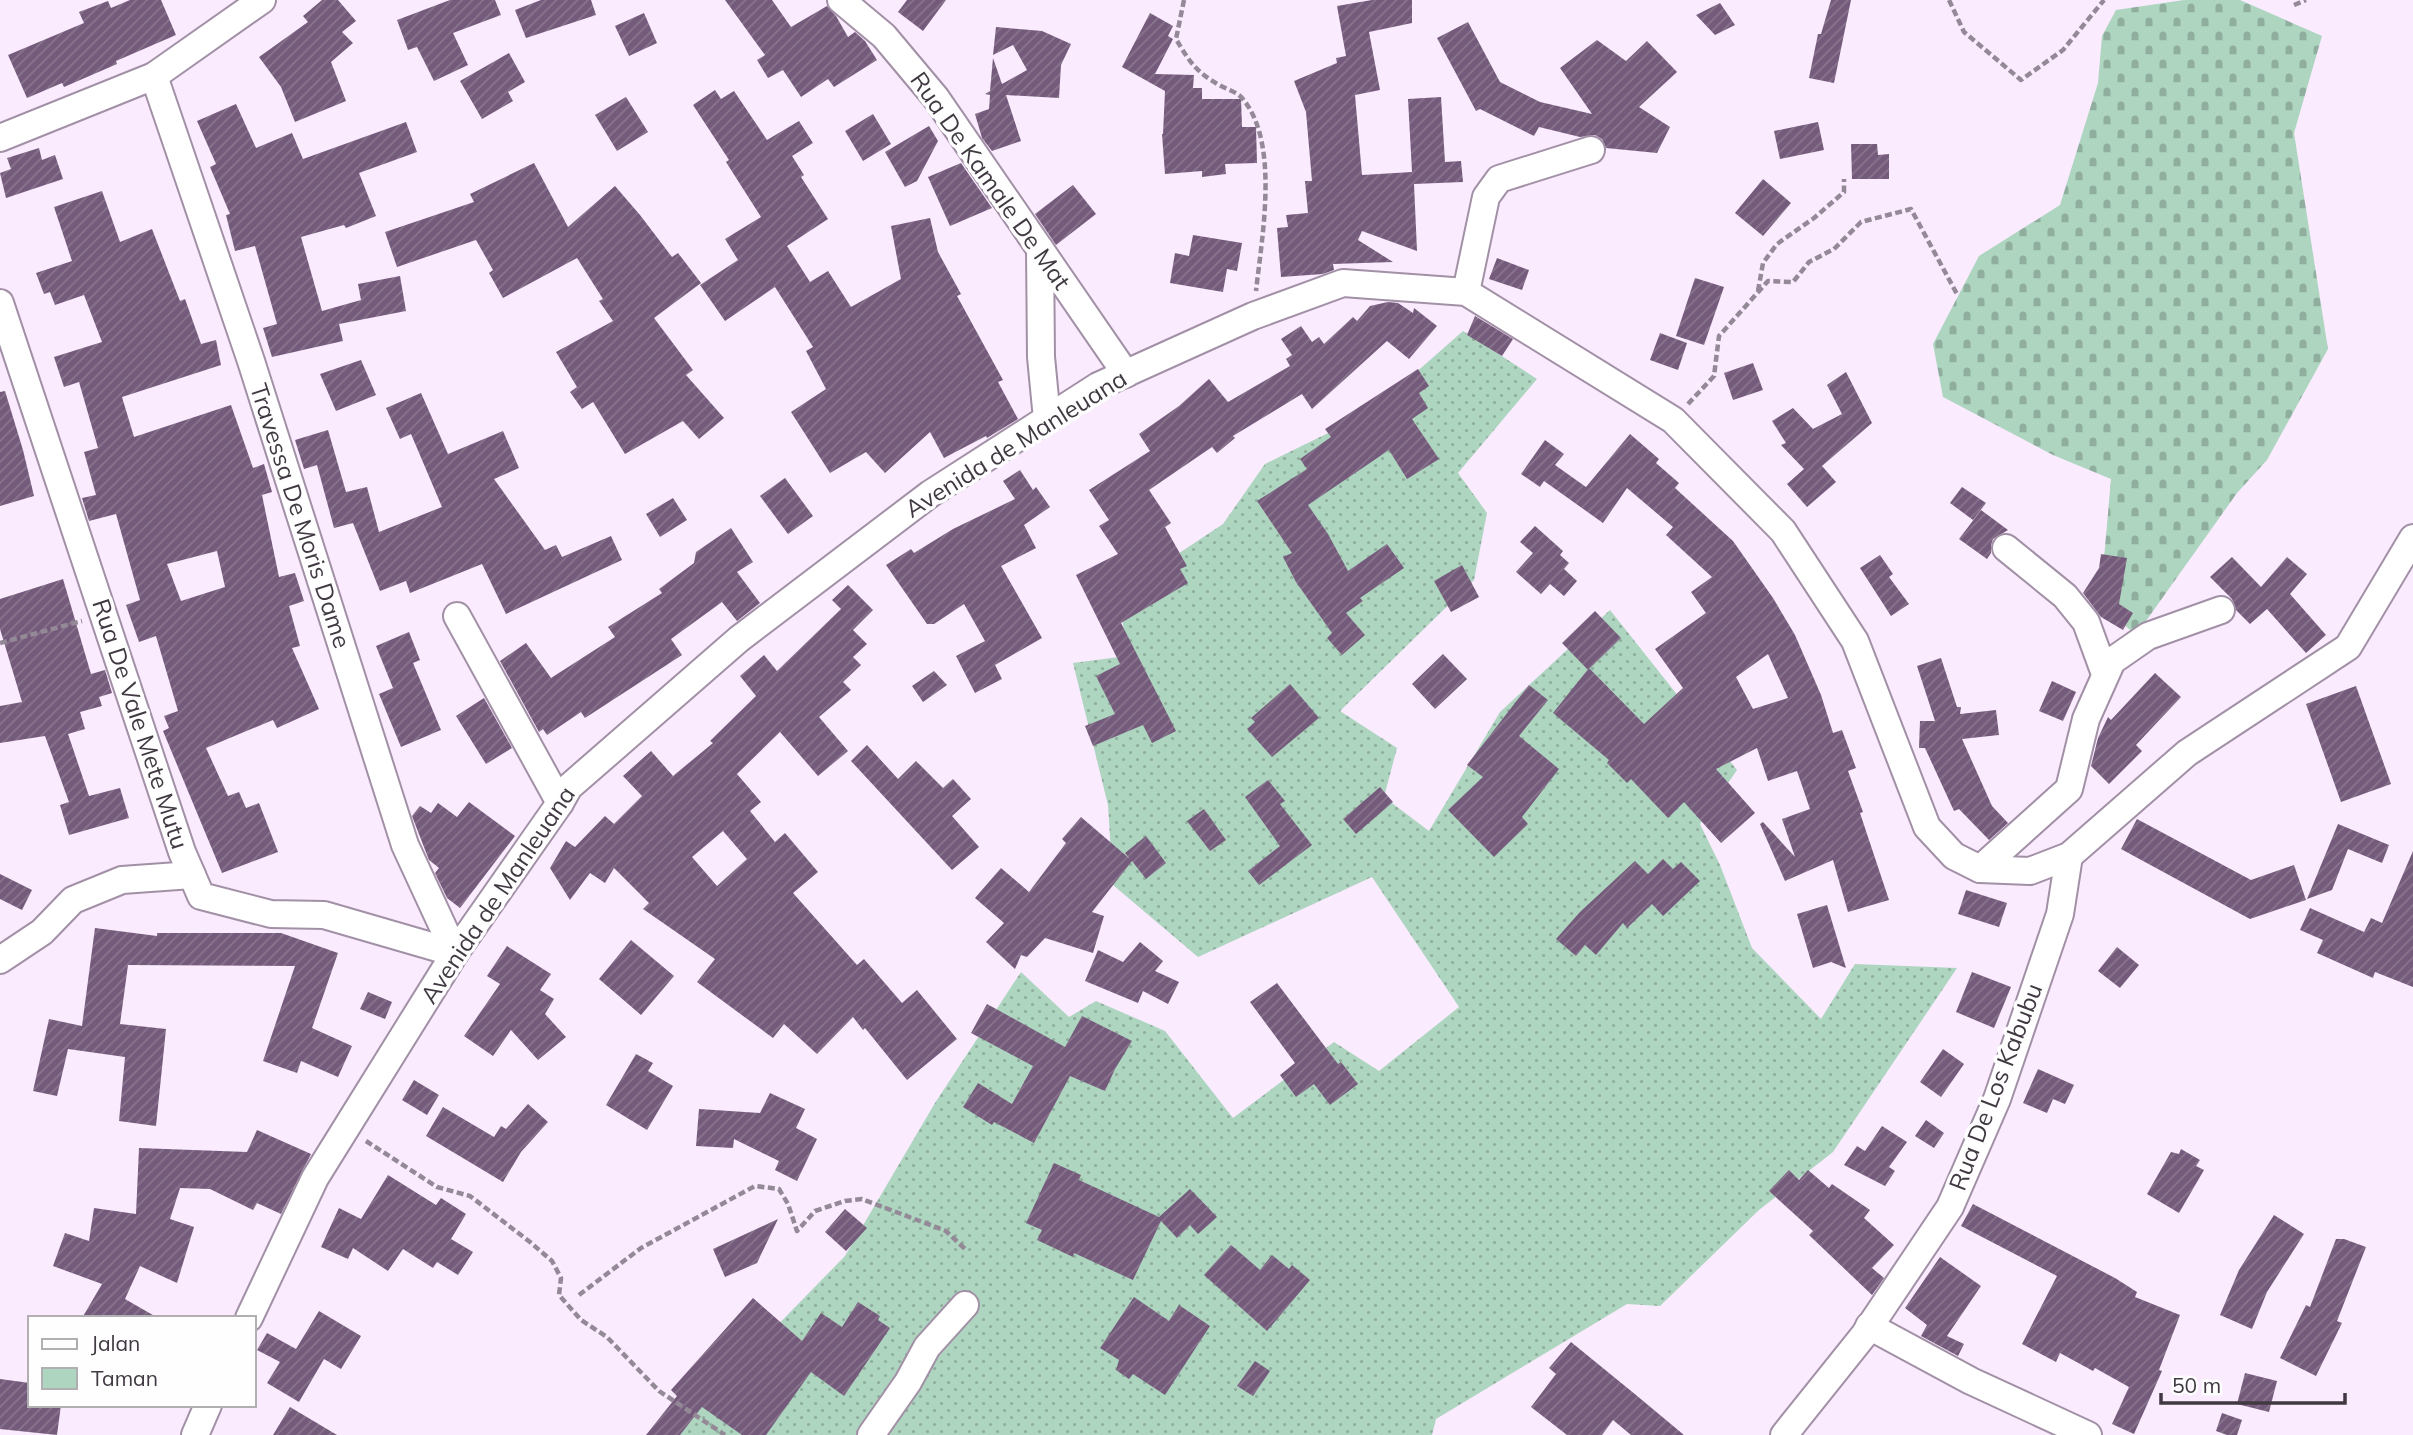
<svg xmlns="http://www.w3.org/2000/svg" width="2413" height="1435" font-family="Mulish,sans-serif">
	<style>
		.green { fill: url(#green-dots) }
		.cemetery { fill: url(#cemetery-stones) }
		.building { fill: url(#building-hatch); fill-rule: evenodd }
		.lines { fill: none; stroke-linecap: round; stroke-linejoin: round }
		.minor-casing { stroke: #a290a6; stroke-width: 30 }
		.path { stroke: #948997; stroke-width: 4.5; stroke-dasharray: 7 3.5; stroke-linecap: butt }
		.minor { stroke: #fff; stroke-width: 26 }
		.labels { text-anchor: middle; stroke-width: 7; stroke-linejoin: round; paint-order: stroke }
		.street-label { font-size: 24px; fill: #403942; stroke: #fefefe }
	</style>
	<defs>
		<pattern id="green-dots" width="8" height="8" patternUnits="userSpaceOnUse" patternTransform="scale(1.75)"><rect width="8" height="8" fill="#aed5c0"/><path d="M2 2h.1M6 6h.1" fill="none" stroke="#8fae9e" stroke-width="1.8" stroke-linecap="round"/></pattern>
		<pattern id="cemetery-stones" width="16" height="16" patternUnits="userSpaceOnUse" patternTransform="scale(1.75)"><rect width="16" height="16" fill="#aed5c0"/><path d="M2 7V4a2 2 0 0 1 4 0v3zM10 15v-3a2 2 0 0 1 4 0v3z" fill="#8fae9e"/></pattern>
		<pattern id="building-hatch" width="6" height="6" patternUnits="userSpaceOnUse" patternTransform="scale(1.75)"><rect width="6" height="6" fill="#755b7b"/><path d="M-1 1l2-2M0 6l6-6M5 7l2-2" fill="none" stroke="#89758e"/></pattern>
	</defs>
	<rect width="100%" height="100%" fill="#faebfe"/>
	<polygon class="green" points="1463,331 1537,379 1458,473 1487,513 1474,580 1340,711 1397,748 1384,797 1429,831 1500,712 1610,610 1737,770 1700,824 1720,865 1752,948 1821,1019 1855,964 1957,968 1833,1152 1759,1210 1660,1306 1627,1304 1436,1419 1432,1435 670,1435 845,1256 935,1103 1021,972 1069,1017 1096,1001 1165,1031 1233,1118 1334,1042 1379,1071 1459,1007 1372,877 1198,957 1113,885 1108,805 1073,663 1127,656 1119,593 1223,524 1265,464 1371,412"/>
	<polygon class="cemetery" points="2184,0 2240,0 2322,36 2294,133 2328,349 2267,460 2237,493 2136,635 2100,604 2111,479 2053,455 1943,397 1933,344 1979,256 2060,205 2098,83 2102,36 2116,10"/>
	<g class="building">
		<polygon points="130,0 161,0 176,35 116,61 117,64 64,87 62,83 27,98 8,55 84,23 79,12 108,1 111,8"/>
		<polygon points="322,0 338,0 356,21 342,32 353,43 331,62 346,101 295,122 281,87 259,57 308,22 303,16"/>
		<polygon points="450,0 495,0 501,15 453,33 468,65 434,81 417,47 408,50 397,20"/>
		<polygon points="541,0 591,0 596,15 526,38 515,10"/>
		<polygon points="725,0 772,0 791,27 827,6 836,16 848,37 855,32 865,41 877,60 834,87 828,79 801,97 783,70 768,78 757,60 765,55"/>
		<polygon points="907,0 946,0 923,31 898,12"/>
		<polygon points="1372,0 1412,0 1412,23 1369,32 1380,90 1355,95 1362,175 1412,172 1408,99 1441,97 1445,162 1461,161 1463,182 1414,184 1417,251 1362,231 1358,240 1393,262 1333,264 1334,270 1323,274 1281,277 1277,228 1288,227 1286,215 1308,213 1305,181 1312,181 1306,112 1294,81 1337,63 1336,58 1346,56 1337,6"/>
		<polygon points="1831,0 1851,0 1834,83 1809,78 1818,34 1821,34"/>
		<polygon points="1720,3 1735,25 1715,35 1696,15"/>
		<polygon points="644,13 657,43 629,56 615,26"/>
		<polygon points="1150,13 1173,26 1168,36 1173,39 1155,74 1194,75 1193,88 1202,88 1202,99 1241,99 1242,127 1256,127 1257,163 1225,164 1226,174 1202,177 1202,171 1165,174 1162,134 1163,134 1165,91 1122,67"/>
		<polygon points="1468,22 1500,82 1540,102 1592,114 1560,68 1597,40 1626,61 1647,41 1677,72 1639,107 1670,127 1657,153 1606,148 1602,139 1595,135 1580,137 1539,127 1534,136 1480,109 1476,111 1437,38"/>
		<polygon points="996,27 1042,31 1071,44 1061,65 1059,98 1006,95 1021,141 992,151 982,138 975,114 989,109 990,95 985,94 990,91 993,58 1002,84 1027,70 1013,45 993,55"/>
		<polygon points="509,53 525,82 508,92 513,101 482,119 460,81"/>
		<polygon points="715,90 721,99 734,91 767,140 799,121 813,143 792,156 804,175 801,177 828,219 787,246 810,282 828,271 851,307 901,279 891,226 930,218 938,252 961,294 957,296 1003,380 998,382 1018,419 987,438 986,436 944,458 930,432 885,473 866,452 830,473 791,412 826,389 806,351 813,347 775,287 725,321 700,285 738,260 725,239 761,217 726,162 729,160 693,105"/>
		<polygon points="626,97 648,132 617,151 595,115"/>
		<polygon points="236,104 256,148 292,133 303,159 406,122 417,152 359,173 376,216 346,228 344,225 301,237 322,311 361,300 358,284 400,276 406,311 339,324 343,341 272,357 263,328 277,324 255,246 235,251 226,215 230,214 210,167 216,164 197,121"/>
		<polygon points="873,114 891,144 863,161 845,131"/>
		<polygon points="1818,122 1824,150 1780,159 1774,131"/>
		<polygon points="929,126 938,141 917,181 905,187 885,152"/>
		<polygon points="1851,144 1877,144 1878,155 1889,154 1889,179 1852,179"/>
		<polygon points="39,148 42,160 55,155 63,179 6,198 0,173 11,169 7,158"/>
		<polygon points="534,163 568,227 615,186 640,215 672,257 678,253 701,283 654,318 693,370 686,375 724,418 699,439 683,421 625,454 593,402 582,409 570,392 577,387 556,352 613,321 599,301 603,299 577,258 503,298 489,273 493,270 476,240 397,267 385,232 474,202 470,194"/>
		<polygon points="961,163 992,208 950,226 928,177"/>
		<polygon points="1763,179 1791,203 1763,236 1735,213"/>
		<polygon points="1073,185 1096,214 1056,245 1035,214"/>
		<path d="M102 191 120 242 152 229 180 301 185 299 201 344 216 340 221 365 122 397 134 437 231 405 253 468 264 464 272 492 262 495 279 577 295 573 304 601 289 606 300 646 292 648 319 709 277 728 273 720 206 748 228 796 239 792 246 808 259 803 278 852 222 873 163 731 169 728 164 716 178 711 156 636 139 642 126 605 140 600 116 514 89 521 82 498 96 495 84 452 98 448 79 382 64 387 54 357 102 342 84 295 55 305 50 292 44 294 36 273 72 261 54 207ZM217 551 225 587 181 601 167 564Z"/>
		<polygon points="1193,235 1242,243 1237,271 1227,269 1223,292 1170,283 1175,253 1189,256"/>
		<polygon points="1497,258 1529,270 1522,290 1489,279"/>
		<polygon points="1695,278 1724,287 1704,345 1676,336"/>
		<polygon points="1388,302 1398,303 1413,313 1414,308 1437,326 1409,359 1387,341 1312,409 1302,394 1233,436 1235,438 1217,453 1212,447 1149,490 1171,523 1165,527 1187,566 1180,569 1188,583 1121,623 1176,731 1152,743 1143,725 1093,746 1085,726 1115,714 1096,676 1120,664 1076,575 1118,554 1099,526 1109,520 1089,490 1150,451 1139,434 1179,406 1209,379 1228,402 1290,366 1286,359 1292,355 1281,339 1301,326 1312,342 1319,337 1324,344 1353,317 1357,321 1370,306"/>
		<polygon points="1475,316 1513,339 1502,356 1467,335"/>
		<polygon points="1660,333 1687,343 1678,370 1650,360"/>
		<polygon points="361,360 376,395 336,411 320,374"/>
		<polygon points="1753,363 1763,390 1733,400 1724,373"/>
		<polygon points="1418,369 1429,386 1419,393 1428,408 1412,419 1439,459 1407,479 1389,450 1308,505 1328,534 1348,571 1387,544 1404,568 1360,598 1363,601 1346,613 1365,635 1342,655 1327,638 1332,633 1296,582 1283,557 1292,553 1257,501 1307,469 1300,459 1331,437 1325,429"/>
		<polygon points="1846,372 1872,423 1822,466 1836,482 1807,507 1787,484 1804,469 1781,445 1786,443 1772,421 1793,408 1813,429 1842,414 1827,385"/>
		<polygon points="5,391 23,450 34,496 0,506 0,392"/>
		<polygon points="421,393 448,454 503,431 519,468 494,479 545,550 556,545 562,557 611,536 622,560 506,614 482,564 410,593 406,581 380,591 353,523 334,528 317,465 304,469 295,440 328,430 346,492 367,487 379,532 442,507 411,434 400,439 386,408"/>
		<path d="M1630 434 1659 459 1656 463 1679 483 1675 488 1733 541 1773 598 1795 635 1821 695 1833 733 1842 730 1856 768 1848 771 1863 812 1860 813 1889 900 1848 912 1833 860 1785 881 1760 824 1763 822 1795 857 1782 819 1810 809 1797 771 1768 781 1757 748 1716 769 1755 813 1721 843 1684 802 1668 818 1631 779 1627 783 1607 763 1609 760 1553 713 1589 668 1644 724 1683 688 1655 649 1706 613 1691 592 1712 577 1666 535 1673 527 1627 488 1603 523 1544 481 1540 487 1521 474 1545 440 1564 454 1555 465 1586 487ZM1768 654 1788 698 1753 709 1736 677Z"/>
		<polygon points="1020,470 1033,490 1036,487 1050,507 1024,525 1036,548 1001,566 1042,638 995,665 1002,679 975,693 956,656 985,641 964,604 934,624 927,624 886,565 911,549 914,553 953,529 1015,499 1003,481"/>
		<polygon points="785,478 813,516 788,534 760,496"/>
		<polygon points="1962,487 1986,503 1973,520 1950,503"/>
		<polygon points="673,498 687,520 660,537 646,514"/>
		<polygon points="1981,510 2008,530 1993,539 1991,545 1991,553 1987,559 1959,539"/>
		<polygon points="1535,526 1563,551 1560,555 1569,563 1564,569 1577,581 1564,596 1550,584 1541,594 1516,572 1533,553 1520,542"/>
		<polygon points="731,528 753,562 737,572 760,603 737,621 722,602 671,639 682,655 585,718 581,712 547,735 543,729 539,732 500,661 526,643 551,678 615,637 608,627 662,593 659,589 694,563 696,552"/>
		<polygon points="2101,554 2127,558 2119,604 2133,613 2123,630 2101,617 2083,593 2099,568"/>
		<polygon points="1880,555 1893,574 1889,577 1909,604 1891,616 1860,568"/>
		<polygon points="2232,557 2261,587 2287,557 2307,574 2290,594 2326,635 2306,653 2267,609 2250,624 2236,610 2232,599 2210,577"/>
		<polygon points="1462,565 1479,597 1451,612 1434,581"/>
		<polygon points="63,579 91,674 105,670 112,693 99,697 102,706 80,712 85,729 68,734 89,796 120,788 129,818 69,835 60,805 69,802 45,736 0,743 0,706 22,702 0,629 0,599"/>
		<path d="M848 585 873 610 853 630 867 644 853 657 861 665 843 682 851 690 819 717 848 751 818 776 780 732 737 774 761 802 750 811 775 842 785 833 818 872 793 893 857 965 864 959 902 1003 917 990 957 1039 907 1080 865 1028 863 1030 853 1017 817 1054 784 1024 773 1038 697 982 715 959 643 909 649 903 614 868 605 883 590 873 570 900 550 868 566 841 575 847 605 816 614 824 642 796 623 776 651 751 673 776 713 743 710 741 756 696 740 676 764 655 777 671 841 609 832 600ZM723 831 747 859 717 886 692 857Z"/>
		<polygon points="1595,611 1621,638 1588,670 1562,643"/>
		<polygon points="409,632 420,660 413,663 441,730 401,747 379,694 393,688 376,646"/>
		<polygon points="1443,654 1467,679 1435,709 1412,684"/>
		<polygon points="1941,658 1957,707 1961,707 1960,714 1996,710 1999,735 1962,739 1992,806 2008,823 1989,840 1959,809 1954,811 1925,748 1919,748 1920,721 1935,721 1917,666"/>
		<polygon points="934,671 947,685 923,702 912,686"/>
		<polygon points="2155,673 2181,697 2136,745 2142,751 2109,784 2091,766 2098,738 2108,717 2111,720"/>
		<polygon points="2052,681 2076,692 2063,721 2039,711"/>
		<polygon points="1290,684 1319,718 1272,757 1247,729 1255,722 1251,718"/>
		<polygon points="1529,685 1548,700 1519,736 1559,769 1522,817 1528,824 1494,857 1448,810 1483,777 1467,765"/>
		<polygon points="2356,686 2391,784 2341,802 2306,704"/>
		<polygon points="484,698 512,748 486,764 456,716"/>
		<polygon points="867,745 898,779 916,761 943,788 953,779 971,799 952,816 979,847 952,870 851,761"/>
		<polygon points="1268,780 1285,801 1280,804 1312,845 1259,885 1248,871 1280,846 1245,797"/>
		<polygon points="1380,787 1393,802 1356,834 1343,819"/>
		<polygon points="469,802 515,836 460,908 447,898 435,873 439,868 429,860 412,816 420,806 431,813 438,803 457,817"/>
		<polygon points="1204,809 1226,840 1210,851 1187,821"/>
		<polygon points="1081,817 1130,859 1125,853 1146,836 1166,863 1146,879 1132,861 1092,912 1104,916 1093,953 1045,938 1027,957 1021,955 1015,969 986,942 1004,923 975,898 1001,868 1029,892 1066,843 1062,839"/>
		<polygon points="2137,819 2251,880 2294,865 2306,900 2250,919 2121,849"/>
		<polygon points="2338,824 2389,845 2382,863 2348,849 2332,890 2307,899"/>
		<polygon points="2413,851 2413,987 2375,972 2373,978 2317,953 2323,940 2300,930 2310,908 2364,932 2371,918 2382,923"/>
		<polygon points="1663,859 1673,869 1681,862 1700,881 1663,916 1652,904 1627,928 1623,923 1596,955 1585,945 1576,956 1556,939 1580,912 1635,861 1648,874"/>
		<polygon points="0,874 32,890 22,910 0,899"/>
		<polygon points="1966,890 2007,903 1999,927 1958,914"/>
		<polygon points="1827,905 1846,968 1831,962 1813,968 1797,914"/>
		<polygon points="95,928 157,936 157,933 281,933 338,953 312,1028 352,1046 338,1077 301,1061 297,1073 263,1061 295,966 128,965 120,1024 166,1029 156,1126 119,1121 125,1057 68,1049 57,1096 33,1091 49,1019 82,1026"/>
		<polygon points="631,940 674,976 641,1015 599,979"/>
		<polygon points="1140,942 1163,961 1155,971 1179,982 1168,1004 1143,991 1138,1003 1085,981 1098,950 1123,962"/>
		<polygon points="507,946 551,974 540,990 554,999 545,1014 566,1037 538,1060 511,1030 493,1056 464,1036 500,984 487,976"/>
		<polygon points="2117,947 2139,965 2120,988 2098,971"/>
		<polygon points="1972,972 2011,987 1994,1028 1956,1012"/>
		<polygon points="1277,983 1338,1064 1341,1062 1358,1084 1330,1105 1314,1084 1296,1097 1280,1075 1295,1063 1250,1002"/>
		<polygon points="368,992 392,1002 385,1019 360,1009"/>
		<polygon points="987,1004 1065,1047 1082,1016 1132,1041 1115,1069 1105,1091 1070,1076 1034,1143 994,1122 992,1125 963,1107 978,1083 1012,1104 1033,1066 971,1033"/>
		<polygon points="1943,1049 1964,1064 1941,1097 1920,1082"/>
		<polygon points="636,1054 653,1063 648,1071 673,1086 647,1130 606,1105"/>
		<polygon points="2038,1069 2074,1085 2065,1104 2053,1099 2047,1113 2023,1103"/>
		<polygon points="414,1080 439,1095 427,1115 402,1100"/>
		<polygon points="770,1093 805,1109 796,1128 817,1139 797,1181 775,1170 779,1161 734,1139 733,1148 696,1146 699,1109 760,1113"/>
		<polygon points="528,1104 548,1122 521,1152 503,1182 426,1136 443,1107 494,1137 501,1126 506,1129"/>
		<polygon points="1926,1120 1944,1133 1934,1148 1915,1136"/>
		<polygon points="1882,1126 1907,1142 1889,1167 1895,1171 1885,1186 1844,1165 1857,1146 1865,1151"/>
		<polygon points="257,1130 311,1154 281,1214 257,1203 253,1210 210,1189 180,1188 170,1219 194,1227 177,1283 140,1266 125,1299 158,1318 82,1318 102,1284 53,1266 65,1233 89,1241 94,1208 136,1214 139,1148 247,1152"/>
		<polygon points="2181,1149 2200,1160 2196,1166 2204,1170 2179,1213 2147,1194 2171,1152 2179,1154"/>
		<polygon points="1054,1163 1081,1175 1079,1180 1159,1217 1190,1189 1217,1217 1198,1234 1190,1225 1177,1238 1161,1221 1133,1280 1074,1253 1073,1257 1037,1240 1042,1230 1026,1223"/>
		<polygon points="1789,1170 1799,1180 1808,1170 1829,1188 1832,1184 1870,1210 1864,1218 1894,1245 1872,1268 1884,1278 1872,1295 1809,1235 1813,1231 1769,1191"/>
		<polygon points="388,1175 436,1205 441,1198 466,1214 451,1239 473,1252 458,1275 437,1262 433,1268 403,1249 388,1271 353,1248 348,1259 321,1247 339,1208 361,1219"/>
		<polygon points="1973,1204 2115,1278 2137,1292 2135,1297 2180,1315 2159,1370 2162,1371 2134,1434 2112,1424 2129,1387 2095,1368 2093,1371 2060,1353 2056,1362 2022,1344 2057,1276 1961,1226"/>
		<polygon points="845,1209 867,1228 846,1251 825,1232"/>
		<polygon points="2274,1215 2304,1234 2267,1292 2252,1329 2220,1315 2239,1270"/>
		<polygon points="778,1219 757,1263 725,1277 713,1249"/>
		<polygon points="2336,1239 2344,1239 2366,1247 2337,1321 2342,1323 2316,1376 2280,1358 2306,1305 2310,1307"/>
		<polygon points="1231,1245 1260,1270 1272,1255 1289,1269 1292,1265 1310,1280 1267,1331 1204,1275"/>
		<polygon points="1940,1257 1981,1286 1947,1336 1964,1344 1958,1356 1921,1336 1927,1325 1905,1308"/>
		<polygon points="1134,1297 1169,1321 1179,1305 1210,1326 1165,1395 1133,1374 1129,1379 1116,1370 1119,1360 1100,1348"/>
		<polygon points="753,1298 802,1341 821,1313 842,1327 858,1302 880,1316 878,1320 890,1328 844,1396 811,1372 766,1435 742,1435 702,1407 680,1435 646,1435 677,1396 671,1390"/>
		<polygon points="319,1311 361,1336 341,1369 324,1359 299,1402 267,1383 280,1362 257,1350 267,1333 296,1349"/>
		<polygon points="1571,1342 1636,1395 1684,1435 1631,1435 1613,1420 1602,1435 1567,1435 1531,1407 1556,1374 1549,1368"/>
		<polygon points="1255,1361 1270,1371 1253,1396 1237,1386"/>
		<polygon points="2245,1373 2277,1381 2269,1412 2237,1404"/>
		<polygon points="0,1379 30,1383 30,1405 61,1405 57,1435 0,1429"/>
		<polygon points="290,1407 337,1435 273,1435"/>
		<polygon points="2222,1413 2242,1420 2237,1435 2227,1435 2216,1431"/>
	</g>
	<g class="lines">
		<defs>
			<g id="minor">
				<polyline points="841,0 884,36 936,98 1126,374"/>
				<polyline points="154,76 251,361 405,845 455,953"/>
				<polyline points="0,138 154,76 262,0"/>
				<polyline points="1040,249 1041,357 1047,419"/>
				<polyline points="1466,292 1486,197 1499,179 1591,150"/>
				<polyline points="0,303 182,852 201,896 271,914 324,915 455,953"/>
				<polyline points="2006,548 2065,596 2086,622 2105,674"/>
				<polyline points="457,616 560,803"/>
				<polyline points="1980,869 2069,789 2086,719 2112,661 2148,636 2221,610"/>
				<polyline points="0,960 42,932 73,900 122,880 192,875"/>
				<polyline points="249,1318 315,1178 455,953 560,803 569,787 739,639 930,494 1098,386 1253,316 1343,283 1466,292 1673,420 1783,531 1855,641 1927,827 1954,856 1980,869 2030,871 2069,856 2187,753 2348,647 2413,538"/>
				<polyline points="1869,1326 1971,1381 2088,1435"/>
				<polyline points="195,1435 208,1405"/>
				<polyline points="871,1435 908,1382 927,1347 965,1305"/>
				<polyline points="1784,1435 1864,1335 1950,1207 1997,1099 2060,914 2069,856"/>
			</g>
		</defs>
		<use href="#minor" class="minor-casing"/>
		<g class="path">
			<path d="M1184 0 1176 39C1189 61 1195 71 1219 85 1226 89 1237 92 1242 98 1280 142 1262 236 1256 291"/>
			<polyline points="1949,0 1964,32 2021,80 2063,50 2104,0"/>
			<polyline points="2294,5 2306,0"/>
			<polyline points="1758,291 1763,263 1777,244 1814,218 1844,192 1844,179"/>
			<polyline points="1688,404 1714,376 1719,336 1768,281 1793,282 1809,262 1834,249 1861,222 1911,209 1958,296"/>
			<polyline points="0,643 82,621"/>
			<polyline points="366,1141 437,1187 470,1196 530,1242 552,1261 561,1278 559,1295 581,1320 607,1337 659,1391 725,1435"/>
			<polyline points="579,1295 641,1248 755,1186 779,1189 788,1204 797,1231 815,1211 845,1201 862,1199 946,1231 966,1250"/>
		</g>
		<use href="#minor" class="minor"/>
	</g>
	<g class="labels">
		<g class="street-label">
			<text transform="translate(990 181) rotate(55)" y="8">Rua De Kamale De Mat</text>
			<text transform="translate(1016 444) rotate(-32)" y="8">Avenida de Manleuana</text>
			<text transform="translate(300 516) rotate(72)" y="8">Travessa De Moris Dame</text>
			<text transform="translate(140 724) rotate(72)" y="8">Rua De Vale Mete Mutu</text>
			<text transform="translate(498 895) rotate(-56)" y="8">Avenida de Manleuana</text>
			<text transform="translate(1996 1087) rotate(-69)" y="8">Rua De Los Kabubu</text>
		</g>
	</g>
	<rect x="28" y="1316" width="228" height="91" fill="#fefefe" stroke="#b2afb3" stroke-width="2"/>
	<rect x="42" y="1339" width="35" height="10" fill="#ffffff" stroke="#b2afb3" stroke-width="2"/>
	<text x="91" y="1351" font-size="21" fill="#403942">Jalan</text>
	<rect x="42" y="1368" width="35" height="21" fill="#aed5c0" stroke="#b2afb3" stroke-width="2"/>
	<text x="91" y="1386" font-size="21" fill="#403942">Taman</text>
	<path d="M2161 1393v10h184v-10" fill="none" stroke="#403942" stroke-width="3.5"/>
	<text x="2172" y="1393" font-size="21" fill="#403942" stroke="#fefefe" stroke-width="5" paint-order="stroke">50 m</text>
</svg>
